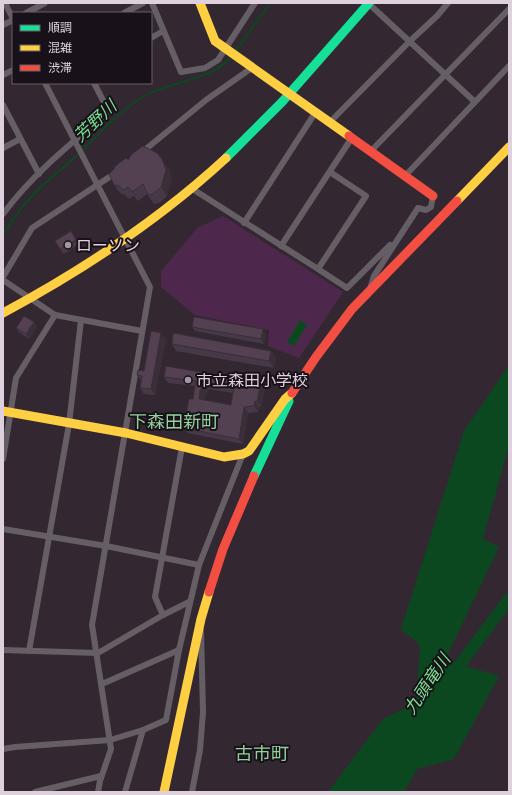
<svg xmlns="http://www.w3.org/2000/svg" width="512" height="795" font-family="'Alegreya Sans','Noto Sans JP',sans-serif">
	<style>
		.green { fill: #4e274c }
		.water { fill: #0b4820 }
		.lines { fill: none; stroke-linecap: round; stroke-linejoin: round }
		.stream { stroke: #0b4820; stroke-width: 2 }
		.river { stroke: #0b4820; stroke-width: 12 }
		.street { stroke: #665e65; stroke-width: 6 }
		.fast { stroke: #16e098; stroke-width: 9 }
		.slow { stroke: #ffcf43; stroke-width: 9 }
		.jam { stroke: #f24e42; stroke-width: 9 }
		.wall { fill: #473847; fill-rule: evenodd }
		.shaded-wall { fill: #3a2e39 }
		.building { fill: #534152; stroke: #3a2e39; fill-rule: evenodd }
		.poi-dot { fill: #a296a1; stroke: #191119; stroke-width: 1.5 }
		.labels { text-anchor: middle; stroke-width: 4; stroke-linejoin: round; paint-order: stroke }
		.poi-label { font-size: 16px; fill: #ded1dd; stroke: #191119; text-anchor: start }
		.water-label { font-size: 17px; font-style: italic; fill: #78e18d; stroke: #191119 }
		.quarter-label { font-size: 18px; fill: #91d19b; stroke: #191119 }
	</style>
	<rect width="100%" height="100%" fill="#332832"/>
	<polygon class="green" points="223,216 343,292 299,358 268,346 269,330 195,315 161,287 161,271 197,228"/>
	<g class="water">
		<polygon points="300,320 307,325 294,346 287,342"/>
		<polygon points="509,365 509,445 483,539 499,547 445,660 499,676 454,759 417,769 404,792 328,792 383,719 416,703 420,645 401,629 464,431"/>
	</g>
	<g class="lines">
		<g class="stream">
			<polyline points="235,52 270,3"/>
			<path d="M3 234C12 222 20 208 31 197 45 181 63 169 78 154 100 134 118 111 145 96 172 80 210 82 232 56"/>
		</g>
		<polyline class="river" points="450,678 509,599"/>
		<g class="street">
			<polyline points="5,3 13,19"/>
			<polyline points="152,3 181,72 205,68 218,60 255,3"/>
			<polyline points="368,3 475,102 404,177"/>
			<polyline points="26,13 45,3"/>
			<polyline points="124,13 143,3"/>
			<polyline points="3,25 13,20"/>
			<polyline points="151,38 163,31"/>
			<polyline points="3,75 13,70"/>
			<polyline points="45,83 150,287 92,625 111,749 100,781 98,792"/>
			<polyline points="475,102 509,66"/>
			<polyline points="3,105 39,174"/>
			<polyline points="329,123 410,41 437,16 448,3"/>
			<polyline points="3,148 20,139"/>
			<polyline points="370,152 509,9"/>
			<polyline points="141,153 206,100 253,67"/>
			<polyline points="191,188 318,269 366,196 330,172"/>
			<path d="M3 214C32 175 70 144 106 114L107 108 94 83"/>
			<polyline points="244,223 315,113"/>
			<polyline points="281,246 351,139"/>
			<polyline points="318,269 347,288 390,245"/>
			<polyline points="3,277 32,228 117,172"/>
			<polyline points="3,280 55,315 142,331"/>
			<polyline points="370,289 374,276 418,208 426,210 431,207 433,196"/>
			<polyline points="3,459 16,378 55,315"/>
			<polyline points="3,529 106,546 199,565"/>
			<polyline points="163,615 155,597 182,447"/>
			<polyline points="3,650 98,653 163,615 189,602"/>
			<polyline points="29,651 69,424 81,320"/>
			<polyline points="102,684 179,650"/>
			<polyline points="3,749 15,747 110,740 143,730 166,720 179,650 199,565 243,454"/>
			<polyline points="35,792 101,776"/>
			<polyline points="125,792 143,730"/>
			<polyline points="192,792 200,750 203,712 201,631"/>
		</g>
		<g class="fast">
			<polyline points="226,158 282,102 369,3"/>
			<polyline points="254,476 289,401"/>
		</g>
		<g class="slow">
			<polyline points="200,3 215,41 349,136"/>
			<polyline points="457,201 509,147"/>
			<path d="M3 313C83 270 159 220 226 158"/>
			<polyline points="3,411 126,433 224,457 243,454 249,451 285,399 292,393"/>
			<polyline points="164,792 201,619 209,592"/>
		</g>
		<g class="jam">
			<polyline points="349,136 433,196"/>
			<polyline points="292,393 316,357 352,309 457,201"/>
			<polyline points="209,592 223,549 254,476"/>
		</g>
	</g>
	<g class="wall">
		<polygon points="128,160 168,168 172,179 167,196 159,203 154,204 147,194 138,201 134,196 129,199 125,195 120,193 114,185 115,169 114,167"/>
		<polygon points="74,236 79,244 64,254 60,249"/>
		<polygon points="34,322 37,327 29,339 20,333 16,328"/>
		<polygon points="192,327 266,333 264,344 195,331"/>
		<polygon points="166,339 155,395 144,394 140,388 142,381 137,375 144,371"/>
		<polygon points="172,344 271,351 276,358 274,368 176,351"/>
		<path d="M164 377 261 383 265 389 261 407H259L258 412 248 413 243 444 188 433 183 428 193 399 195 386 168 383ZM209 389 233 393 231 405 204 400 205 396Z"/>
	</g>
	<g class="shaded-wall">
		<polygon points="162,159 168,168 172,179 167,196 161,187"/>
		<polygon points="34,322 37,327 29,339 26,334"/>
		<polygon points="263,329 266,333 264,344 261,339"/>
		<polygon points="161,333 166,339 155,395 151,389"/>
		<polygon points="271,351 276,358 274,368 269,361"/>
		<polygon points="205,383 209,389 205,396 203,405 199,399 200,390"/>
		<polygon points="261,383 265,389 261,407 257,401"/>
		<polygon points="255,401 259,407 258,412 254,406"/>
		<polygon points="244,407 248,413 243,444 239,439"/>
	</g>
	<g class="building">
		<polygon points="143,146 157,153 162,159 166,170 161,187 153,194 148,195 143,184 132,192 128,187 123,190 119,186 114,185 109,174 115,168 114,167 126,158 128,160 132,154"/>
		<polygon points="71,231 76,240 60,249 55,241"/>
		<polygon points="24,316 34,322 26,334 16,328"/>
		<polygon points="194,317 263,329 261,339 192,327"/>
		<polygon points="151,331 161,333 151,389 140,388 142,376 137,375 138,370 144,371"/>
		<polygon points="173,333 271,351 269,361 172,344"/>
		<path d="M166 366 261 383 257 401H255L254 406 244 407 239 439 183 428 189 399H193L196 381 164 377ZM205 383 234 388 231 405 199 399 200 390Z"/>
	</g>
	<g class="poi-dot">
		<circle cx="68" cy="245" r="4"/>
		<circle cx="188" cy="380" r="4"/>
	</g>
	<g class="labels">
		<g class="poi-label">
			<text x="76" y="251">ローソン</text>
			<text x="196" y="386">市立森田小学校</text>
		</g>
		<g class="water-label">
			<text transform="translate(95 121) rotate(-43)" y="6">芳野川</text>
			<text transform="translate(427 684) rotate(-56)" y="6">九頭竜川</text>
		</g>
		<g class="quarter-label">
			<text x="174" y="428">下森田新町</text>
			<text x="262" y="760">古市町</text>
		</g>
	</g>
	<rect width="512" height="795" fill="none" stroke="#ded1dd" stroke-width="8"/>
	<rect x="12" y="12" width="140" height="72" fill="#191119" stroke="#685e67"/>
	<rect x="20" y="25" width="20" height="6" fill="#16e098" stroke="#685e67"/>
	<text x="48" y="32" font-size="12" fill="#ded1dd">順調</text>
	<rect x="20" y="45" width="20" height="6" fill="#ffcf43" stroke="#685e67"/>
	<text x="48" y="52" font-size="12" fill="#ded1dd">混雑</text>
	<rect x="20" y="65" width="20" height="6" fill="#f24e42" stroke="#685e67"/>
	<text x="48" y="72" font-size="12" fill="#ded1dd">渋滞</text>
</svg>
